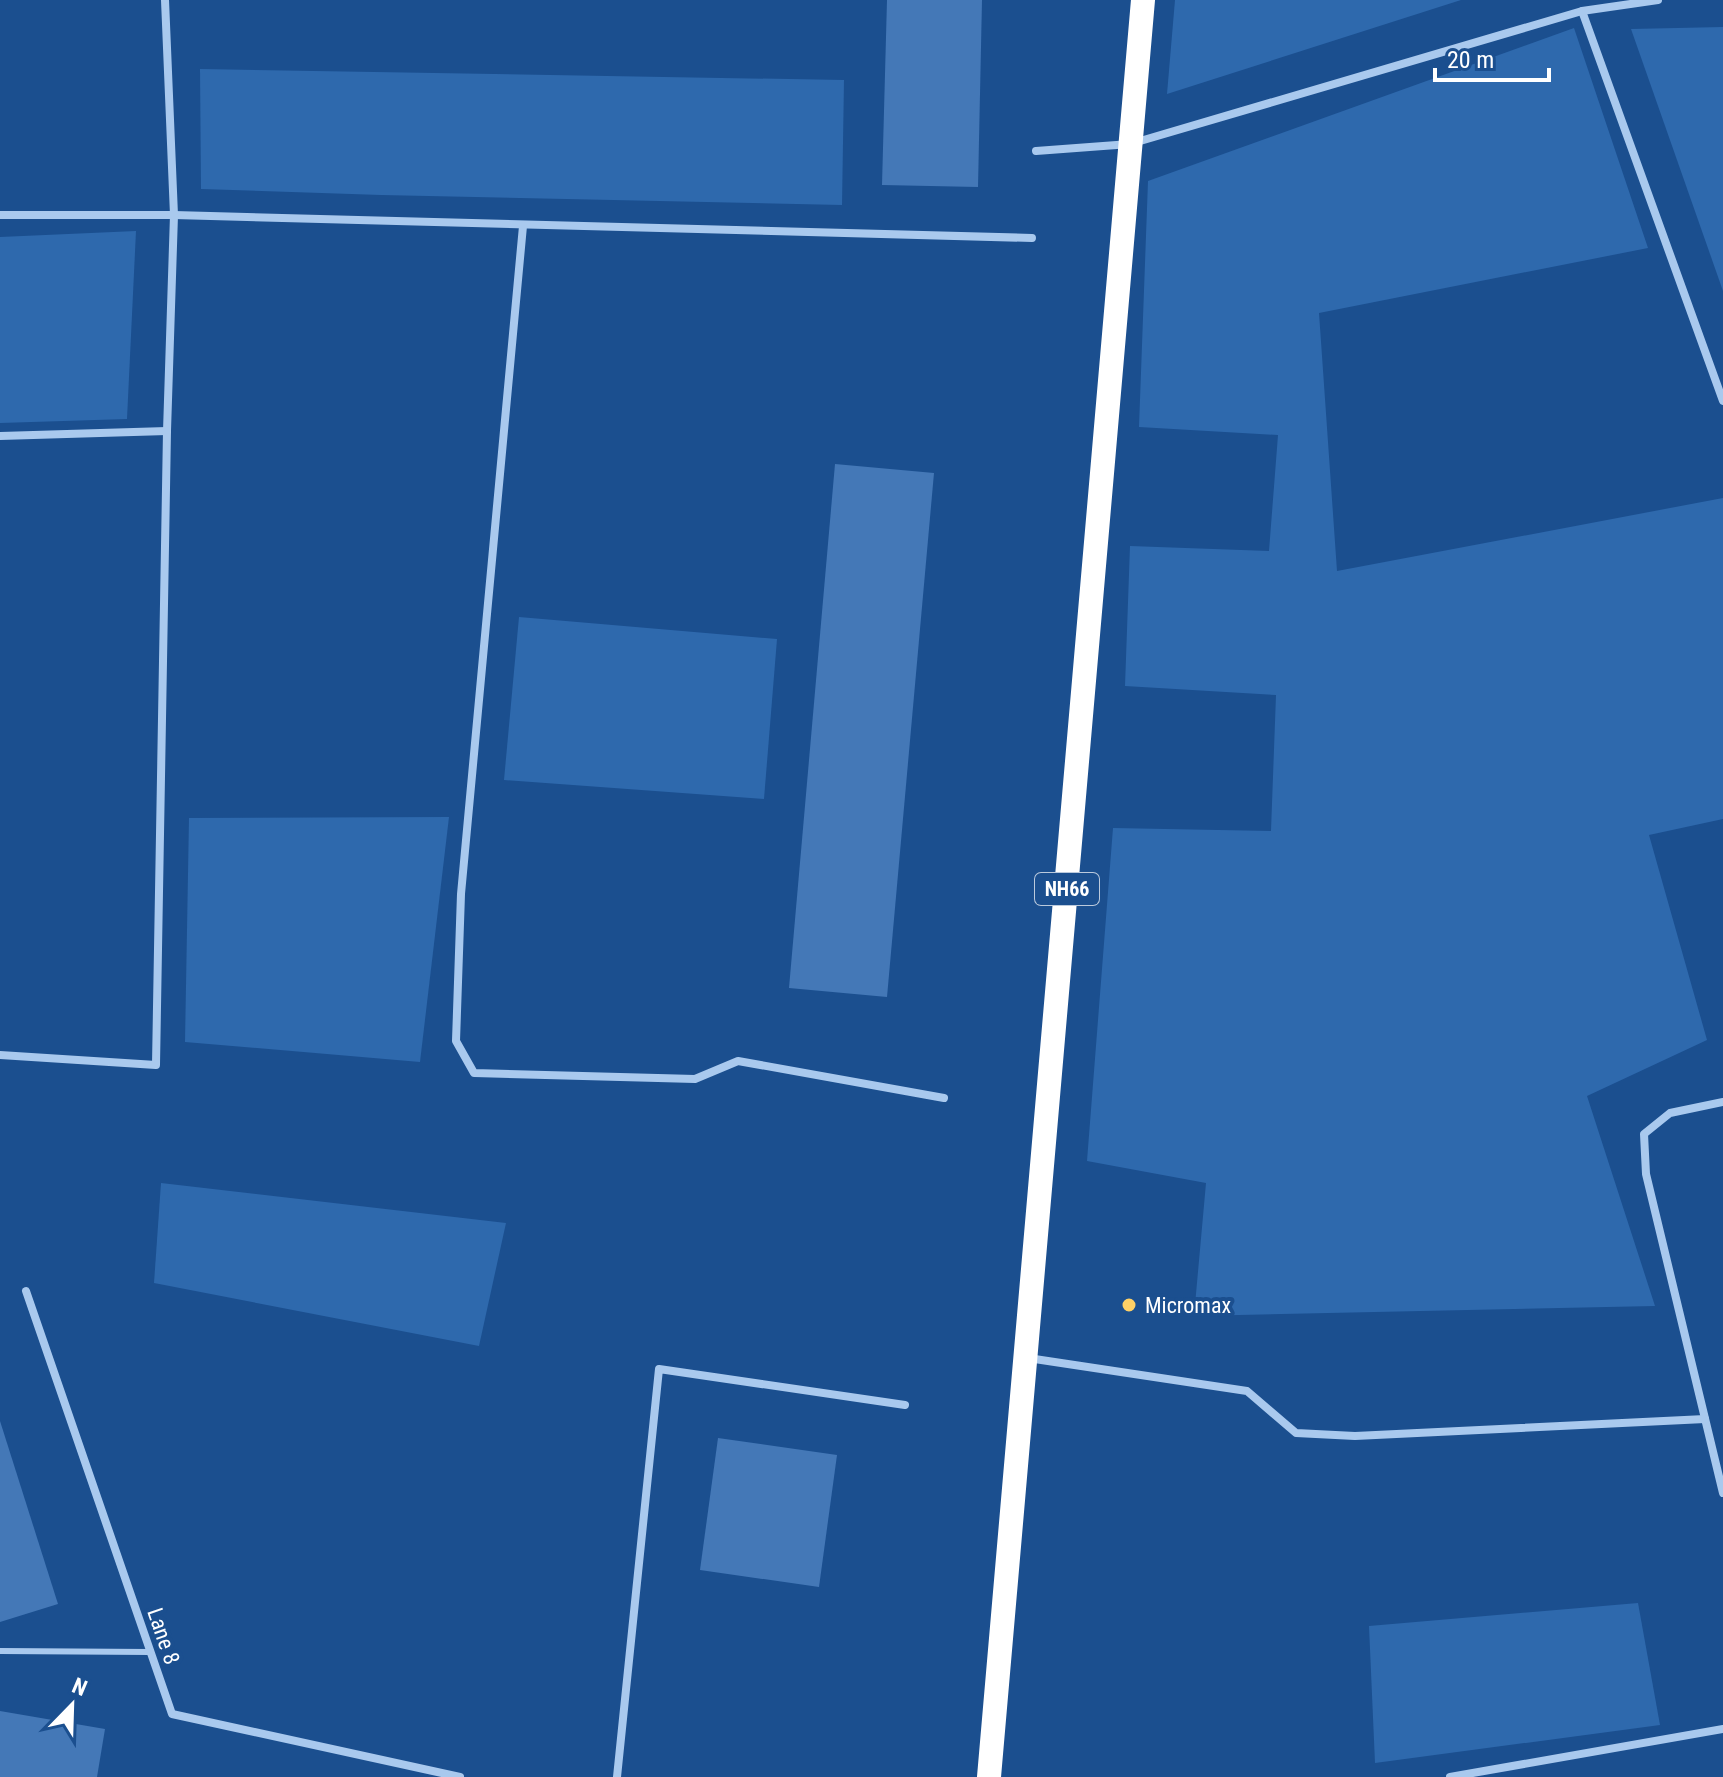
<svg xmlns="http://www.w3.org/2000/svg" width="1723" height="1777" font-family="'Roboto Condensed',sans-serif">
	<style>
		.green { fill: #2e69ad }
		.building { fill: #4478b7 }
		.lines { fill: none; stroke-linecap: round; stroke-linejoin: round }
		.lane { stroke: #a9c9ee; stroke-width: 6 }
		.street { stroke: #a9c9ee; stroke-width: 8 }
		.highway { stroke: #fff; stroke-width: 24 }
		.poi-dot { fill: #ffd166; stroke: #1b4f8f; stroke-width: 3 }
		.labels { text-anchor: middle; stroke-width: 8; stroke-linejoin: round; paint-order: stroke }
		.shield { fill: #1b4f8f; stroke: #bbcadd; stroke-width: 2 }
		.shield-label { font-size: 20px; font-weight: bold; fill: #fff }
		.poi-label { font-size: 22px; fill: #fff; stroke: #1b4f8f; text-anchor: start }
		.street-label { font-size: 22px; fill: #fff; stroke: #1b4f8f }
	</style>
	<rect width="100%" height="100%" fill="#1b4f8f"/>
	<g class="green">
		<polygon points="1175,0 1461,0 1167,94"/>
		<polygon points="1723,27 1723,291 1631,29"/>
		<polygon points="1574,28 1648,248 1319,313 1337,571 1723,498 1723,819 1649,835 1707,1040 1587,1096 1655,1306 1194,1316 1206,1183 1087,1161 1113,828 1271,831 1276,695 1125,686 1130,546 1269,551 1278,435 1139,427 1148,181"/>
		<polygon points="200,69 844,80 842,205 381,195 201,189"/>
		<polygon points="136,231 127,419 0,423 0,237"/>
		<polygon points="519,617 777,639 764,799 504,780"/>
		<polygon points="449,817 420,1062 185,1042 189,818"/>
		<polygon points="161,1183 506,1223 479,1346 154,1283"/>
		<polygon points="1638,1603 1660,1725 1375,1763 1369,1626"/>
	</g>
	<g class="building">
		<polygon points="887,0 982,0 978,187 882,185"/>
		<polygon points="835,464 934,473 887,997 789,988"/>
		<polygon points="0,1421 58,1604 0,1622"/>
		<polygon points="718,1438 837,1455 819,1587 700,1570"/>
		<polygon points="0,1711 105,1729 97,1777 0,1777"/>
	</g>
	<g class="lines">
		<polyline class="lane" points="0,1651 150,1652"/>
		<g class="street">
			<polyline points="1582,11 1723,401"/>
			<polyline points="1036,151 1130,144 1582,11 1658,0"/>
			<polyline points="0,215 174,215 1032,238"/>
			<polyline points="523,226 461,894 456,1041 474,1073 695,1079 738,1061 944,1098"/>
			<polyline points="0,436 167,431"/>
			<polyline points="0,1055 156,1065 167,431 174,215 165,0"/>
			<polyline points="1723,1102 1670,1113 1644,1134 1646,1174 1723,1493"/>
			<polyline points="26,1291 172,1714 460,1777"/>
			<polyline points="1028,1358 1247,1391 1296,1433 1355,1436 1705,1419"/>
			<polyline points="617,1777 659,1369 905,1405"/>
			<polyline points="1450,1777 1723,1729"/>
		</g>
		<polyline class="highway" points="989,1777 1143,0"/>
	</g>
	<circle class="poi-dot" cx="1129" cy="1305" r="8"/>
	<g class="labels">
		<rect class="shield" x="1035" y="873" width="64" height="32" rx="6"/>
		<g class="shield-label">
			<text x="1067" y="896">NH66</text>
		</g>
		<g class="poi-label">
			<text x="1145" y="1313">Micromax</text>
		</g>
		<g class="street-label">
			<text transform="translate(164 1636) rotate(71)" y="8">Lane 8</text>
		</g>
	</g>
	<g transform="translate(72 1705) rotate(23)" stroke="#1b4f8f" stroke-width="6" paint-order="stroke">
	<path d="M0-6L14 30L0 20L-14 30Z" fill="#ffffff"/>
	<text y="-12" font-size="22" font-weight="bold" text-anchor="middle" fill="#ffffff">N</text>
	</g>
	<path d="M1435 68v12h114v-12" fill="none" stroke="#ffffff" stroke-width="4"/>
	<text x="1447" y="68" font-size="24" fill="#ffffff" stroke="#1b4f8f" stroke-width="6" paint-order="stroke">20 m</text>
</svg>
